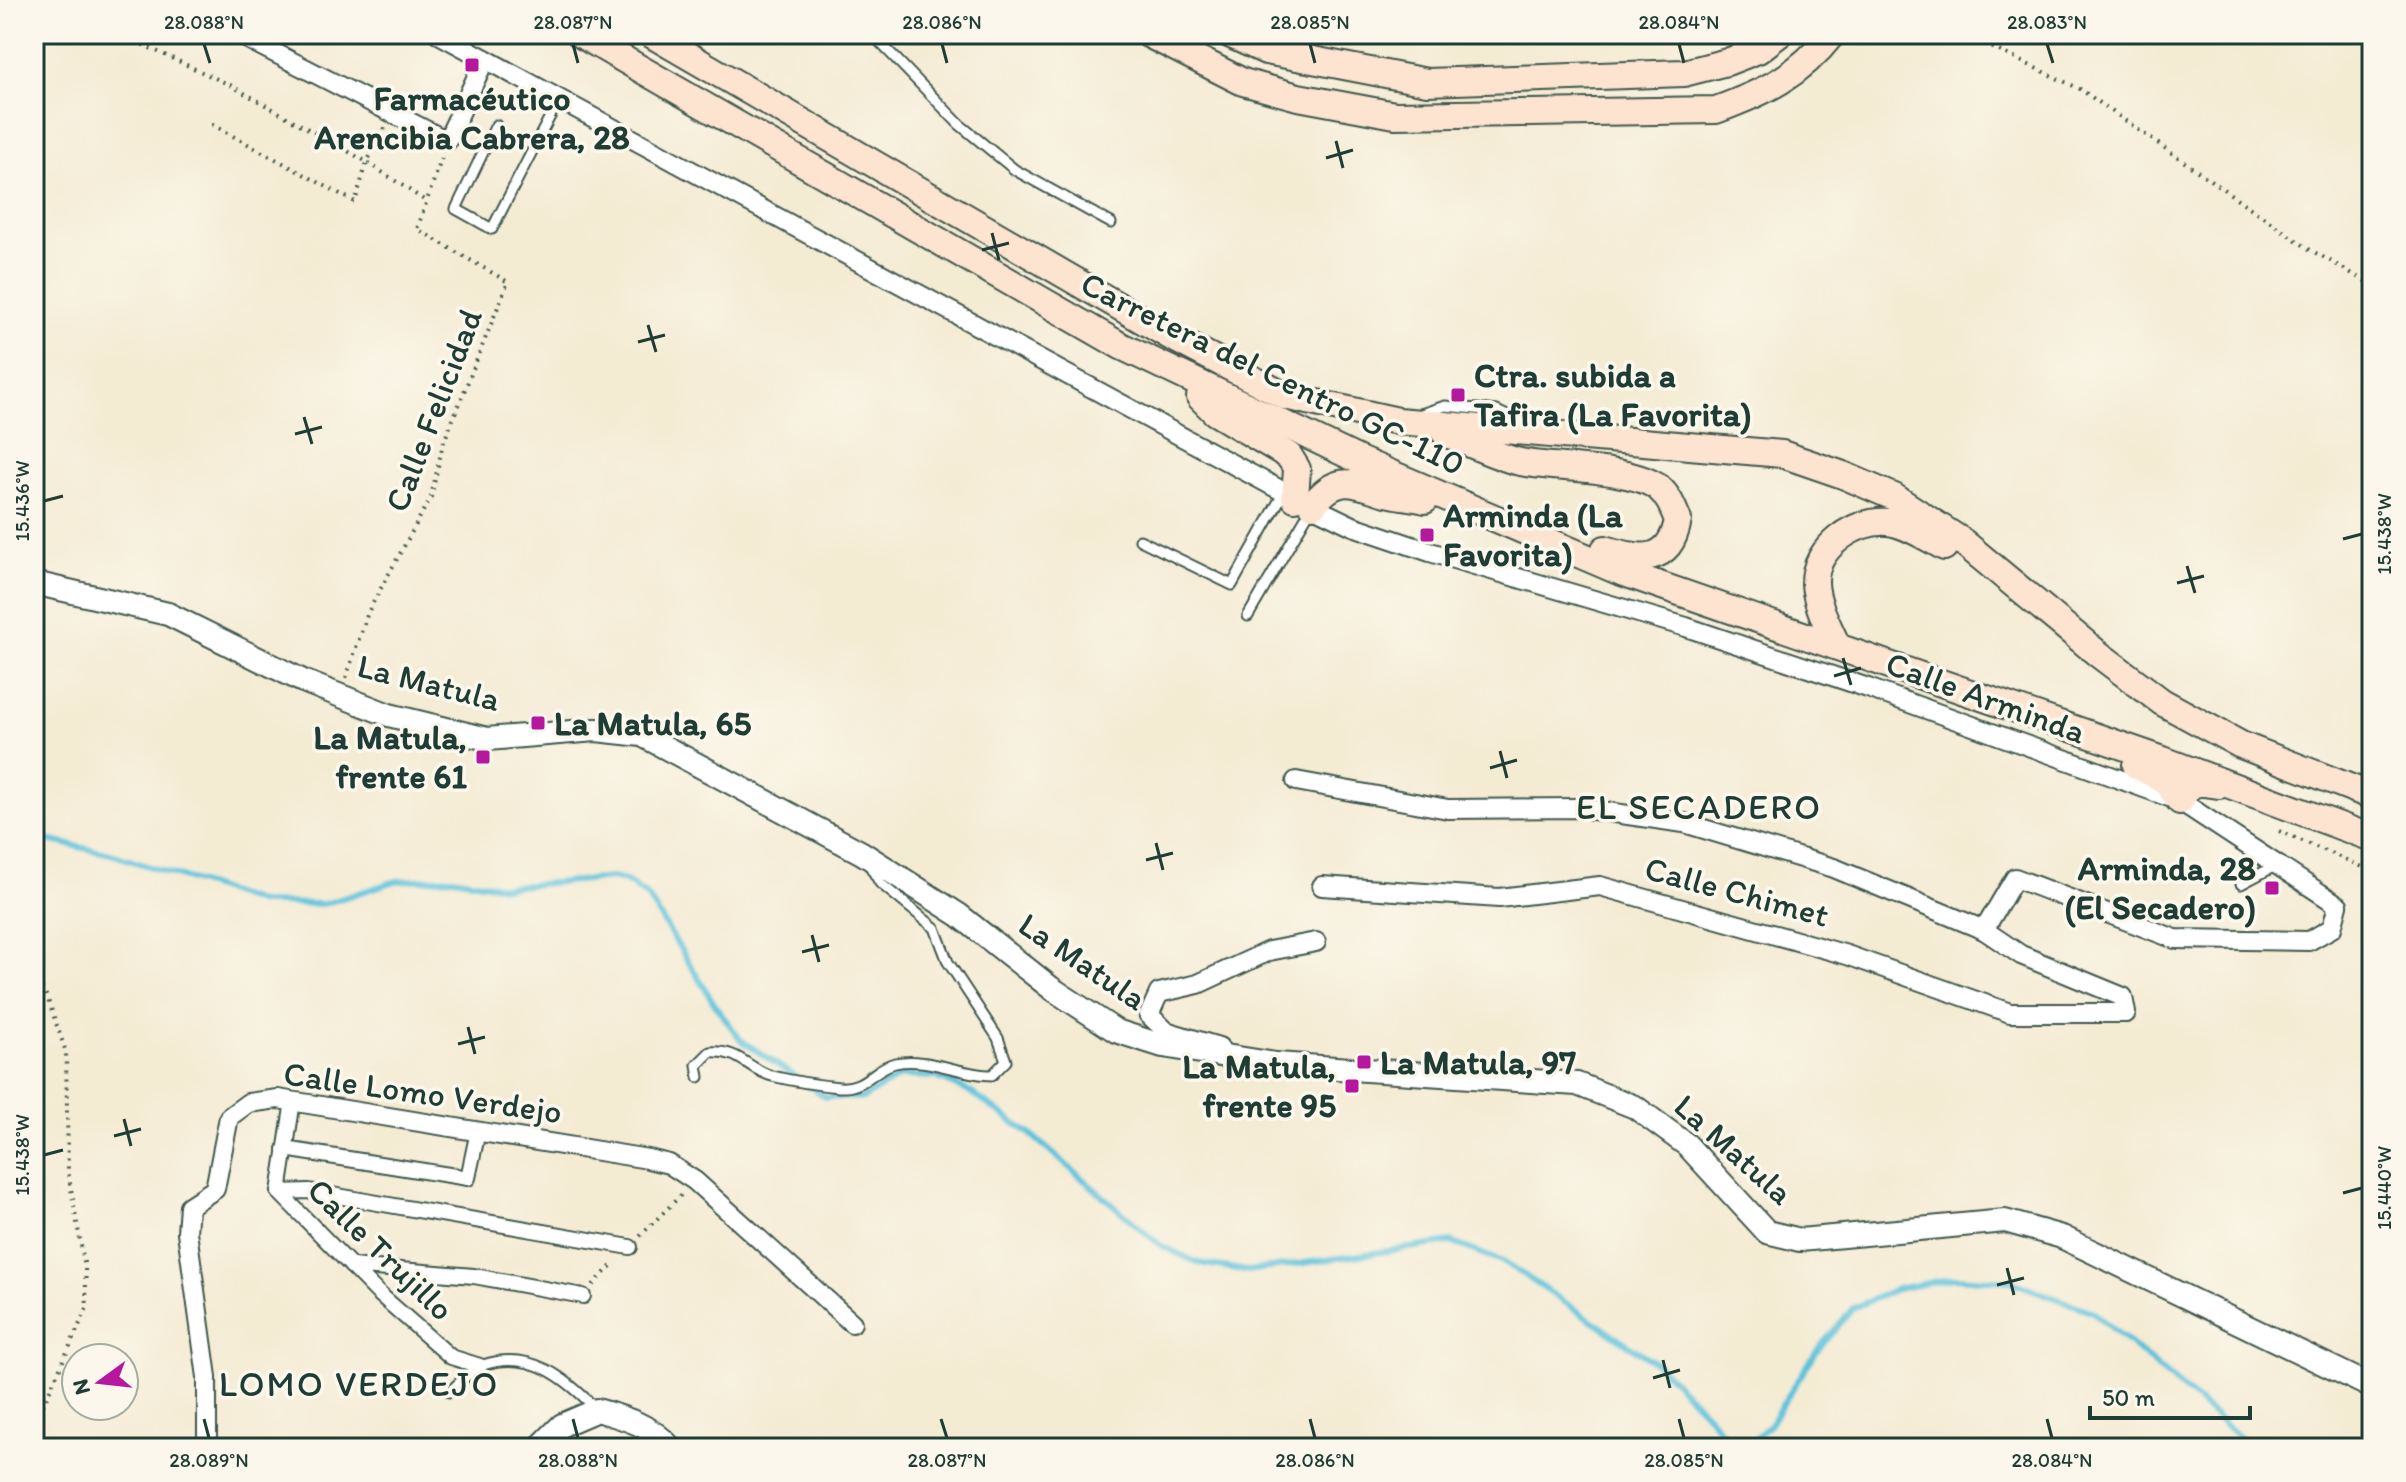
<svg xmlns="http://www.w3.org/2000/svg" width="2406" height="1482" font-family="Itim,sans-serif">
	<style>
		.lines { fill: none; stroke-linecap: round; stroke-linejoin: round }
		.stream { stroke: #5ec2dc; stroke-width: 6 }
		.service-casing { stroke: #3f574c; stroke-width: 13 }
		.pedestrian-casing { stroke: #3f574c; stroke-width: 18 }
		.minor-casing { stroke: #3f574c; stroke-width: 22 }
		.tertiary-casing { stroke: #3f574c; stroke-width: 26 }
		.secondary-casing { stroke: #3f574c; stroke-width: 30 }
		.path { stroke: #3f574c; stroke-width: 4; stroke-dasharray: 2 6; stroke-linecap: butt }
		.service { stroke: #fff; stroke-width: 9 }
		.pedestrian { stroke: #fff; stroke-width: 14 }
		.minor { stroke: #fff; stroke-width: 18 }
		.tertiary { stroke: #fff; stroke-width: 22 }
		.secondary { stroke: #fde4d0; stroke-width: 26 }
		.ticks { fill: none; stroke: #1f3d34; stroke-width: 3 }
		.poi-dot { fill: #b5179e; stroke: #fbf7ec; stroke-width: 3 }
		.labels { text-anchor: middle; stroke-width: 7; stroke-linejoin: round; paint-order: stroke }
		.poi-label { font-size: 34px; font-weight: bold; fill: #1f3d34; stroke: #fbf7ec; text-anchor: start }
		.street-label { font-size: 34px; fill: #1f3d34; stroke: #fbf7ec }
		.neighbourhood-label { font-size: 36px; letter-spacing: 2px; fill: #1f3d34; stroke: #fbf7ec }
		.neatline { fill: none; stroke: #1f3d34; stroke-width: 3 }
		.ticks-label { font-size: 20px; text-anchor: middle; fill: #1f3d34 }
	</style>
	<rect width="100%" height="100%" fill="#fbf7ec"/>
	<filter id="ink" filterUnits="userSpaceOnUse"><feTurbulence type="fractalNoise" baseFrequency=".0125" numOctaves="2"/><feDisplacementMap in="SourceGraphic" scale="16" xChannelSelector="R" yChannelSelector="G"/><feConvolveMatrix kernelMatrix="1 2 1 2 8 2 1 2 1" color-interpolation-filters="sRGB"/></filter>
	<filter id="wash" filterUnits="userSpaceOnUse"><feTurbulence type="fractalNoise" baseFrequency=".006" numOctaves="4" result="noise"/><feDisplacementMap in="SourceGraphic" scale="32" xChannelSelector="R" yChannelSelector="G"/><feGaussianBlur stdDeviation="1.8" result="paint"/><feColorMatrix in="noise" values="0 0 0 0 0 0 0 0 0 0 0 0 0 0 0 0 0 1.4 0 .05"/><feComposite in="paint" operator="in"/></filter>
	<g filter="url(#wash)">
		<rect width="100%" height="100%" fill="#f4ebd3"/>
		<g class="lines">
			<g class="stream">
				<polyline points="34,837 111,854 261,903 324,904 396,881 453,878 504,887 612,878 626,881 648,897 717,1008 741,1040 825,1097 863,1098 900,1076 937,1077 970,1092 1029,1133 1160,1245 1198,1263 1248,1271 1451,1242 1506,1263 1657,1364 1707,1414 1729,1441 1750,1444 1770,1424 1816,1352 1853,1308 1897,1289 1953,1278 2010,1281 2093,1312 2252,1448"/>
				<polyline points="2347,1448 2362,1446 2371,1448"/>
			</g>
		</g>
	</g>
	<g filter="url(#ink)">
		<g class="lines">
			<defs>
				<g id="service">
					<polyline points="872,34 959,124 1015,170 1111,223"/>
					<polyline points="496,125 456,209 492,229 559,99"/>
					<polyline points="1421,414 1445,406 1497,411 1522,423"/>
					<polyline points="1140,540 1232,585 1284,492"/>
					<polyline points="1248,616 1313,505"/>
					<polyline points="2241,884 2277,865"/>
					<path d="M699 1077 697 1065 710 1052C741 1050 747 1069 772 1076 793 1081 818 1085 839 1087 866 1089 873 1068 895 1063 927 1056 960 1075 992 1075L1006 1061 998 1038 948 962 935 928 880 883 870 866"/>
					<path d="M449 1392C459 1384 471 1369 483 1365 531 1349 566 1378 597 1410"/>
				</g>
				<g id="pedestrian">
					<polyline points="293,1101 279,1192 377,1292 451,1357 480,1366"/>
					<polyline points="285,1149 468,1178 478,1131"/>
					<polyline points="279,1192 309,1191 630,1247"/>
					<polyline points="351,1266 474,1276 583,1296"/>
				</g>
				<g id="minor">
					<polyline points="238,34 447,141 485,59"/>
					<polyline points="439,34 1295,498 1353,526 1430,552 1686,627 1868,688 2180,801 2338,905 2332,928 2309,941 2175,939 2015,878 1984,930"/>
					<polyline points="1296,781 1448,809 1579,808 1684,823 1834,868 1984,930 2021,955 2123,997 2126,1013 2010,1013 1847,955 1600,886 1499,898 1322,886"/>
					<polyline points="1219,1047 1166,1031 1149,1015 1159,993 1198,984 1269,951 1316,942"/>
					<polyline points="207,1448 207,1377 187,1232 189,1206 215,1189 229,1117 248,1103 278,1099 648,1159 669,1164 695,1181 852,1323"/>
				</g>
				<g id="tertiary">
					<polyline points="34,583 168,614 303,681 389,715 487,739 596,730 642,735 862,853 959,915 1051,988 1116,1031 1163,1046 1276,1064 1577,1084 1635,1107 1687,1145 1767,1232 1800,1240 2005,1221 2062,1237 2372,1387"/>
					<path d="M539 1448 562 1425 597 1410C625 1418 651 1425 671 1448"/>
				</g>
				<g id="secondary">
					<polyline points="580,34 1121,346 1359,460 1616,570 2163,760 2372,838"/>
					<polyline points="651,34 1170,336 1285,396 1398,421 1782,454 1843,475 1894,497 1963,542 2097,653 2162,702 2241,745 2372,796"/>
					<path d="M1148 34 1243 82 1298 97 1395 115 1716 110C1765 92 1799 76 1832 34"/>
					<polyline points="1229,34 1266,51 1427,82 1684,73 1727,62 1758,50 1779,34"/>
					<polyline points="1200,397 1215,412 1289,456 1297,469 1295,498"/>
					<path d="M1445 433C1470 443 1494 456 1520 462 1556 469 1632 467 1659 488 1669 497 1673 508 1678 520 1670 565 1640 560 1605 549"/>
					<path d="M1313 505C1337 473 1353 483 1386 493 1399 496 1412 497 1425 500"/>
					<path d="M1837 646C1829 627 1816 605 1815 583 1814 548 1855 519 1888 522 1906 524 1928 538 1944 547"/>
					<path d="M2136 765 2166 781 2180 801C2191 779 2198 782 2220 785"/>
				</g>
			</defs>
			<use href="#service" class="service-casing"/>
			<use href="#pedestrian" class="pedestrian-casing"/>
			<use href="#minor" class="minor-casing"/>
			<use href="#tertiary" class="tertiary-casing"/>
			<use href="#secondary" class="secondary-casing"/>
			<g class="path">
				<polyline points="1963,34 2080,89 2309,249 2372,285"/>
				<polyline points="128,38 230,85 367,162 355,202 209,123"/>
				<polyline points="385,128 367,162 427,202"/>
				<polyline points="346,678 368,612 431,497 443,444 508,282 417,229 442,157"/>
				<polyline points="2279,831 2372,871"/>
				<polyline points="34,973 47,997 66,1052 68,1172 85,1268 87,1308 34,1425"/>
				<polyline points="640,1236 682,1194"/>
				<polyline points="593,1285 615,1262"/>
			</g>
			<use href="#service" class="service"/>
			<use href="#pedestrian" class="pedestrian"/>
			<use href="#minor" class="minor"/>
			<use href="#tertiary" class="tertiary"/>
			<use href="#secondary" class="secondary"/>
		</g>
	</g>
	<path class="ticks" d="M204 44 210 63M573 44 578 63M942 44 947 63M1310 44 1315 63M1679 44 1684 63M2047 44 2053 63M1336 141 1343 168M1326 158 1353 150M992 233 999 260M982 250 1009 243M648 325 656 352M638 342 665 335M304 417 312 444M295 434 322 427M44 501 63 496M2343 539 2362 534M2187 566 2195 593M2177 583 2204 576M1843 658 1851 685M1834 676 1861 668M1500 751 1507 778M1490 768 1517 760M1156 843 1163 870M1146 860 1173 853M812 935 819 962M802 952 829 945M468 1027 475 1054M458 1044 485 1037M124 1119 131 1146M114 1136 141 1129M44 1155 63 1150M2343 1193 2362 1188M2007 1268 2014 1295M1997 1285 2024 1278M1663 1360 1670 1388M1653 1378 1680 1370M204 1419 209 1438M573 1419 578 1438M941 1419 947 1438M1310 1419 1315 1438M1679 1419 1684 1438M2047 1419 2052 1438"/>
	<g class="poi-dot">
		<rect x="464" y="57" width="16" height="16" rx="4"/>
		<rect x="1450" y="387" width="16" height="16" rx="4"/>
		<rect x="1419" y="527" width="16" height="16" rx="4"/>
		<rect x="530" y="715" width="16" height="16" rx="4"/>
		<rect x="475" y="749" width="16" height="16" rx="4"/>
		<rect x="2264" y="880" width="16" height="16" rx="4"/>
		<rect x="1356" y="1054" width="16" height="16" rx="4"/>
		<rect x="1344" y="1078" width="16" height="16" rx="4"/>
	</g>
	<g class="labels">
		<g class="poi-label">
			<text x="472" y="110" text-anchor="middle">Farmacéutico<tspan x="472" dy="39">Arencibia Cabrera, 28</tspan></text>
			<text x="1474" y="387">Ctra. subida a<tspan x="1474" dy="39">Tafira (La Favorita)</tspan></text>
			<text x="1443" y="527">Arminda (La<tspan x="1443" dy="39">Favorita)</tspan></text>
			<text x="554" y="735">La Matula, 65</text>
			<text x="467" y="749" text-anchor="end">La Matula,<tspan x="467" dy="39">frente 61</tspan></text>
			<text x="2256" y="880" text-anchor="end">Arminda, 28<tspan x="2256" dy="39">(El Secadero)</tspan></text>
			<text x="1380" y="1074">La Matula, 97</text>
			<text x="1336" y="1078" text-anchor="end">La Matula,<tspan x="1336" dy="39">frente 95</tspan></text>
		</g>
		<g class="street-label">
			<text transform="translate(1273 373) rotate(26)" y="12">Carretera del Centro GC-110</text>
			<text transform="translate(433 410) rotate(-69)" y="12">Calle Felicidad</text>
			<text transform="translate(429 682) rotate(14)" y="12">La Matula</text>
			<text transform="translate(1986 697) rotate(20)" y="12">Calle Arminda</text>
			<text transform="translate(1737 891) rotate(15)" y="12">Calle Chimet</text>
			<text transform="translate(1083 961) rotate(34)" y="12">La Matula</text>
			<text transform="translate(423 1092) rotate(8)" y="12">Calle Lomo Verdejo</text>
			<text transform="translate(1734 1149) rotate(42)" y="12">La Matula</text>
			<text transform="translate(381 1249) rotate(44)" y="12">Calle Trujillo</text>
		</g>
		<g class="neighbourhood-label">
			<text x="1699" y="819">EL SECADERO</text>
			<text x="359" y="1396">LOMO VERDEJO</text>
		</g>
	</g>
	<rect width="2406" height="1482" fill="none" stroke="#fbf7ec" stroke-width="88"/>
	<g transform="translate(100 1382) rotate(255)"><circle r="38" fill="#fbf7ec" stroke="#a3ada2" stroke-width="2"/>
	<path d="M0-6L14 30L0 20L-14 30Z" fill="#b5179e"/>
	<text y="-12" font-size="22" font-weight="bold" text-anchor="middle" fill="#1f3d34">N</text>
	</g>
	<path d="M2090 1406v12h160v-12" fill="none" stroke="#1f3d34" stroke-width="4"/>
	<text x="2102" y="1406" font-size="24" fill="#1f3d34" stroke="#fbf7ec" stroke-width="6" paint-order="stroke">50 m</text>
	<rect x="44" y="44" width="2318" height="1394" class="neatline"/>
	<g class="ticks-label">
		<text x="204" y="29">28.088°N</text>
		<text x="573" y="29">28.087°N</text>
		<text x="942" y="29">28.086°N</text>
		<text x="1310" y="29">28.085°N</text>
		<text x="1679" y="29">28.084°N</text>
		<text x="2047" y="29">28.083°N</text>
		<text transform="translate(22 501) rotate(-90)" y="7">15.436°W</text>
		<text transform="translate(2384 534) rotate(-90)" y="7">15.438°W</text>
		<text transform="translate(22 1155) rotate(-90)" y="7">15.438°W</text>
		<text transform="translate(2384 1188) rotate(-90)" y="7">15.440°W</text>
		<text x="209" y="1467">28.089°N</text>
		<text x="578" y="1467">28.088°N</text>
		<text x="947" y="1467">28.087°N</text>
		<text x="1315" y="1467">28.086°N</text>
		<text x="1684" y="1467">28.085°N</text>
		<text x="2052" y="1467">28.084°N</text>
	</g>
</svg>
